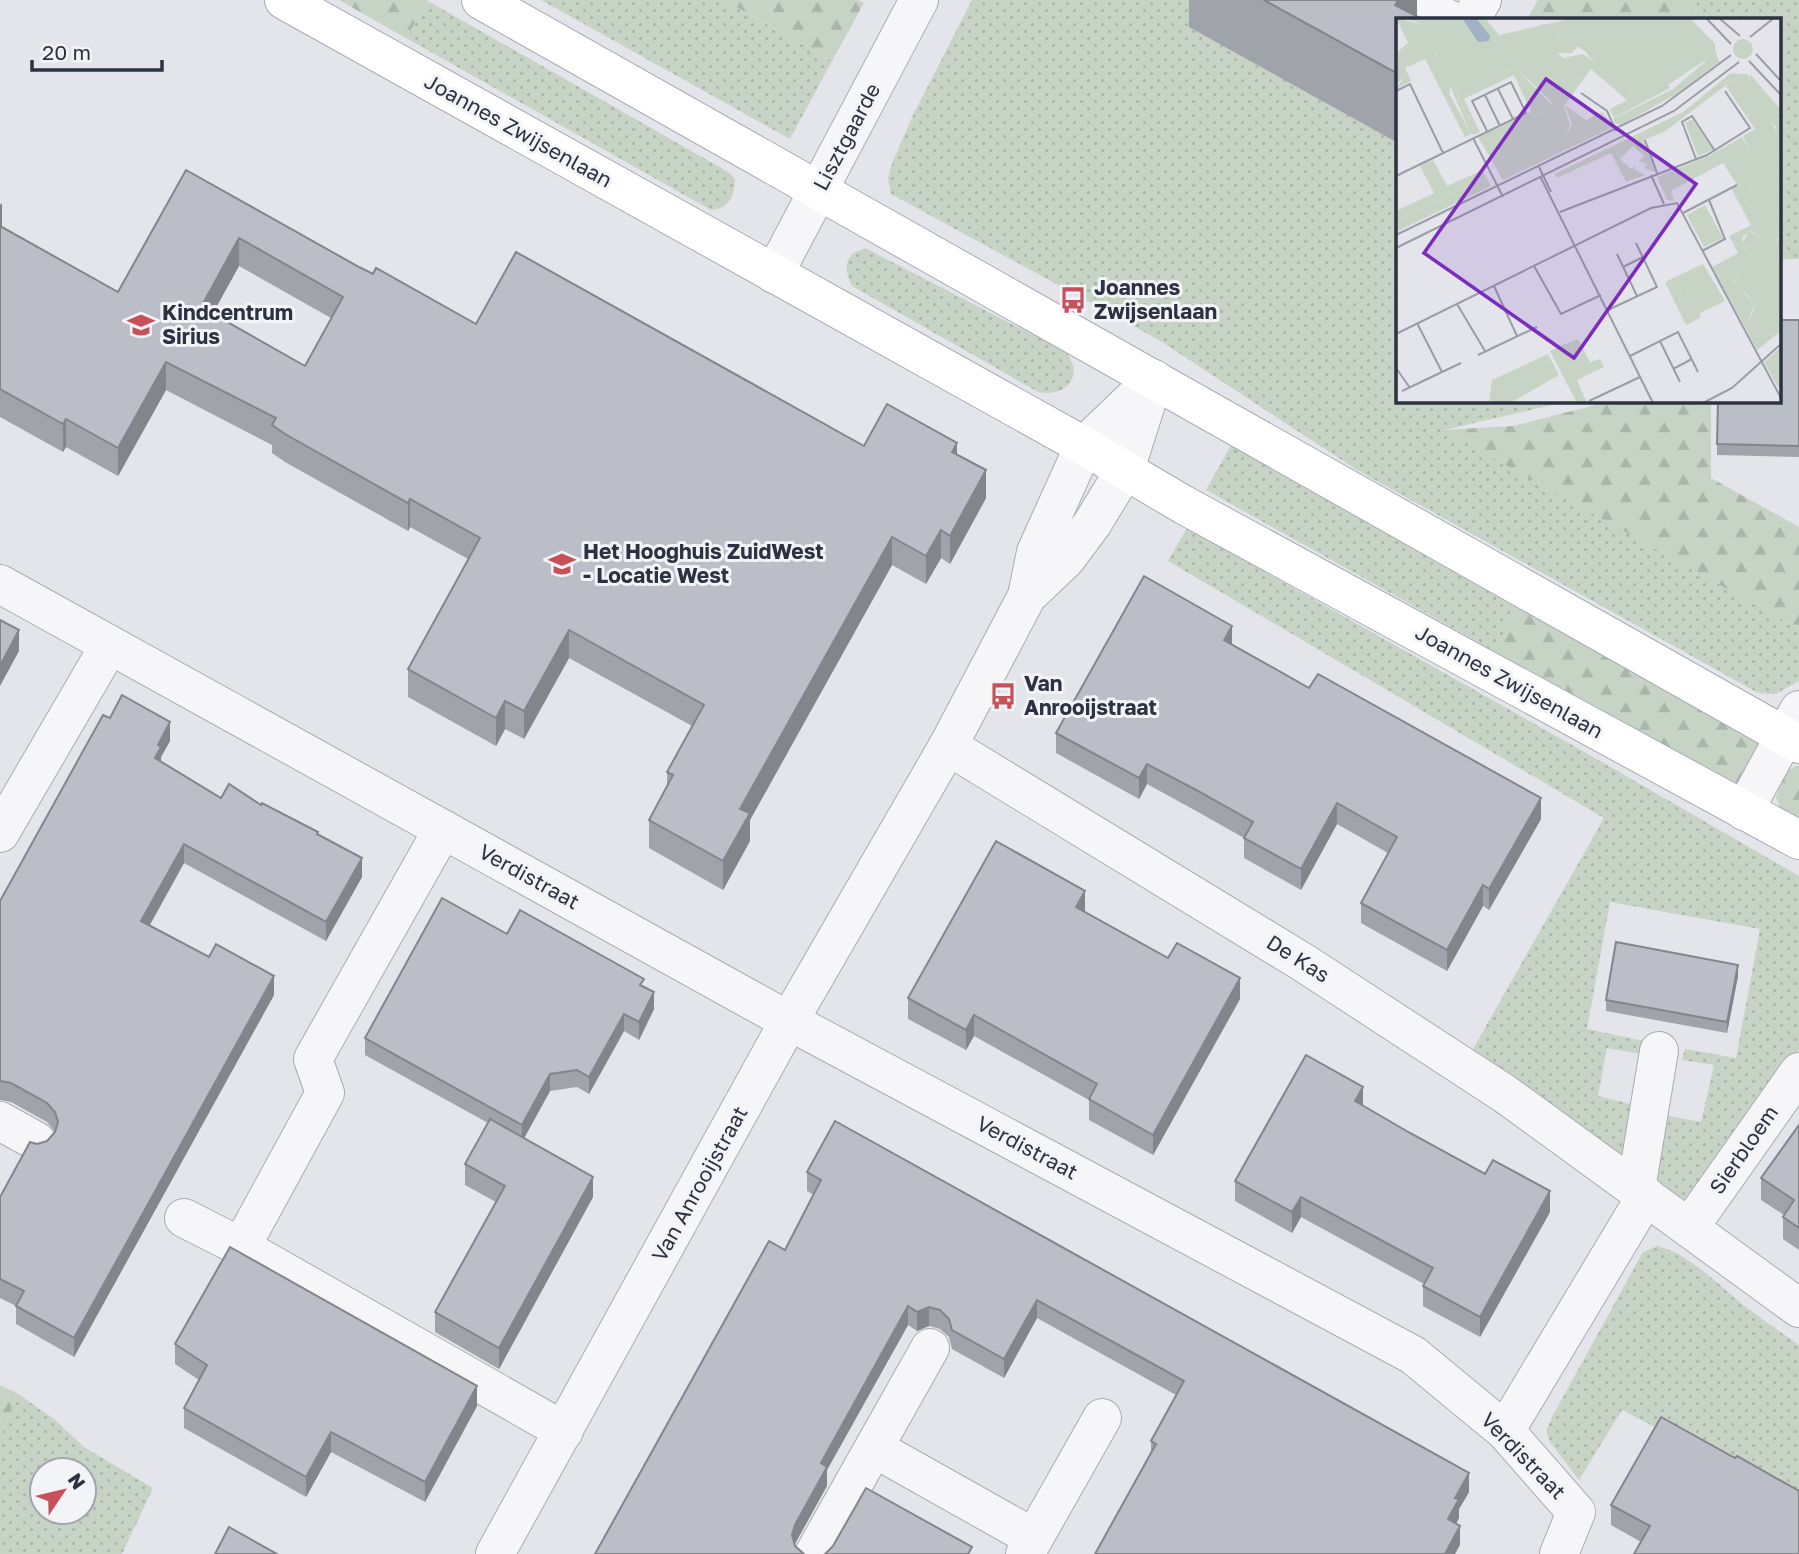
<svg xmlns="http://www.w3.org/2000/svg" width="1799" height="1554" font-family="'Golos Text',sans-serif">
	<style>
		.grass { fill: url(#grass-dots); fill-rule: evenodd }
		.forest { fill: url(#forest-firs) }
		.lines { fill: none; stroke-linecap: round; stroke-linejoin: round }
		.street-casing { stroke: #a8acb4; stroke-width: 40 }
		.secondary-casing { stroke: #a8acb4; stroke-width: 40 }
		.street { stroke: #f6f6f9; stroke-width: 38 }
		.secondary { stroke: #fff; stroke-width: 38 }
		.wall { fill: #a1a3ab; fill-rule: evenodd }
		.shaded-wall { fill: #83858b }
		.building { fill: #bbbec7; stroke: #83858b; stroke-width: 2; fill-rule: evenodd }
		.labels { text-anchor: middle; stroke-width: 6; stroke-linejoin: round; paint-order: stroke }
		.street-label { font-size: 21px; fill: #2c3241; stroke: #f3f4f8 }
		.poi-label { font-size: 21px; font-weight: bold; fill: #2c3241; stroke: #f3f4f8; text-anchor: start }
		.inset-road { fill: none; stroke: #9a9da6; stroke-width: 2 }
		.view { fill: #7b2cbf; fill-opacity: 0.15; stroke: #7b2cbf; stroke-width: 3.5 }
		.inset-edge { fill: none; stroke: #2c3241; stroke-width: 3.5 }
	</style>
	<defs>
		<pattern id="grass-dots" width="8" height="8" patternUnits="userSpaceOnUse" patternTransform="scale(1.75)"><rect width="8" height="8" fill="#c7d4c5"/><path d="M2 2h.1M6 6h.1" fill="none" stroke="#abb6aa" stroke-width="1.8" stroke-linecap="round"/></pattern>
		<pattern id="forest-firs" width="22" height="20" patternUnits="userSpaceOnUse" patternTransform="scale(1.75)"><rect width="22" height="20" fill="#c7d4c5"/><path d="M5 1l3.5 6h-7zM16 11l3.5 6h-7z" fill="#abb6aa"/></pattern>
	</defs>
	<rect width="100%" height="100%" fill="#e3e5ea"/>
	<g class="grass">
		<polygon points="541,0 724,0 832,61 790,139"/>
		<polygon points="972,0 1404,0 1398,19 1398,401 1569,401 1444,430 1799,629 1799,681 1776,694 1758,693 1357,470 1159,340 891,194 888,178 893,161 913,115"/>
		<polygon points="1697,0 1799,0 1799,259 1780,259 1780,19 1694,19"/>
		<path d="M428 1 730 173 735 180C734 197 729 208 711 210L406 38Z"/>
		<path d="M867 249 1066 352C1085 376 1066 398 1038 392L852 286C843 269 844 251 867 249Z"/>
		<polygon points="1231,445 1518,606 1494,651 1206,490"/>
		<polygon points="1187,528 1595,758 1799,876 1799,1049 1686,1210 1650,1183 1663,1115 1701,1122 1714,1065 1682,1060 1685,1049 1736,1058 1760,929 1610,902 1587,1029 1644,1041 1641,1054 1607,1048 1598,1096 1635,1105 1630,1147 1615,1158 1469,1056 1604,818 1168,561"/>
		<path d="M1657 1246C1688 1253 1721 1287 1746 1307 1763 1320 1781 1332 1799 1345V1503L1622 1410 1579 1480 1550 1442 1546 1431 1552 1417 1643 1252Z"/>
		<path d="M17 1393 55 1420 84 1447 153 1488 122 1554H0V1439ZM42 1470H84V1512H42Z"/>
	</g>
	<g class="forest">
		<polygon points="339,0 426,0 428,1 406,38"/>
		<polygon points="724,0 858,0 864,3 832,61"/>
		<polygon points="1538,0 1697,0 1694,19 1527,19"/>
		<polygon points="1611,401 1711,401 1711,478 1799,527 1799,629 1443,430 1513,426"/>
		<polygon points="1518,606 1761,744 1741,782 1733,783 1494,651"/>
		<polygon points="1796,766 1799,766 1799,819 1780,808 1776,797 1786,772"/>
		<polygon points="0,1385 17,1393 0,1439"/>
	</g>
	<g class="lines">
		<defs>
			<g id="street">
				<polyline points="1413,0 1448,19"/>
				<polyline points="1471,19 1482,0"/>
				<polyline points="774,274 919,0"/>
				<polyline points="0,584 789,1021 1413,1355 1505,1431 1576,1512 1559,1554"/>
				<polyline points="1027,596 1066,559 1092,524 1125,470 1152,385"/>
				<polyline points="948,746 1304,963 1505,1094 1799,1308"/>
				<polyline points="1744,811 1799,710"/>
				<polyline points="443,829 313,1059 325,1093 241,1247 564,1431"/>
				<polyline points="0,833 109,646"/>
				<polyline points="0,1121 36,1141"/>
				<polyline points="1636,1189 1659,1051"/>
				<polyline points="184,1218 241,1247"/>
				<polyline points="1689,1228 1799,1072"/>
				<polyline points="1505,1431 1646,1196"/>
				<polyline points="874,1448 1034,1538"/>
				<polyline points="495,1554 789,1021 948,746 1027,596 1036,552 1084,446 1154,379"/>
				<polyline points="814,1554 930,1348"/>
				<polyline points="1025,1554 1102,1418"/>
			</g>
			<g id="secondary">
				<polyline points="284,0 1084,446 1184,505 1799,840"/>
				<polyline points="481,0 1799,744"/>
			</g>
		</defs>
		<use href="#street" class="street-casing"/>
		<use href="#secondary" class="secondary-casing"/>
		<use href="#street" class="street"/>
		<use href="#secondary" class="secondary"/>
	</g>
	<g class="wall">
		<polygon points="1189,0 1417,0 1398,19 1398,143 1189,27"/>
		<path d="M186 170 359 267 476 324 864 446 957 454 986 498 950 564 941 558 926 584 892 565 750 820V841L723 890 649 848V820L667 787V772L692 726 569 658 524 739 505 729 496 746 408 697V669L468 559 410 527 408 531 285 462 272 453V445L166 390 118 476 66 447 63 452 0 417V202L2 227 118 292ZM239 266 331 318 305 366 212 314Z"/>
		<polygon points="1799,320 1799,457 1717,455 1717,444"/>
		<polygon points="1232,645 1541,819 1489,910 1483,906 1447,971 1361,923 1361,903 1388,853 1337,824 1301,890 1244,858 1244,838 1198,812 1147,784 1139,799 1056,753 1056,733"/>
		<polygon points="170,741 161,757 161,762 221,798 261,805 318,835 362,877 326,941 184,863 150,925 274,995 74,1357 16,1324 16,1306 0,1298 0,1197 37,1144 47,1141 55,1132 47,1122 11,1102 0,1100 0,901"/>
		<polygon points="1085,911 1084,912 1240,999 1153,1155 1089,1120 1089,1100 974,1036 966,1050 908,1019 908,998"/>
		<polygon points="507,934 644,987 654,1009 639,1040 624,1031 589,1094 577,1087 550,1091 524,1138 593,1197 499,1369 435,1332 435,1312 496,1202 465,1185 465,1164 488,1123 365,1055 365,1038"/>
		<polygon points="1738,976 1727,1033 1606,1011 1606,1000"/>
		<polygon points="1363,1106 1550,1212 1480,1337 1423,1306 1423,1286 1424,1284 1301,1217 1292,1233 1235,1201 1235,1181"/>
		<polygon points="1799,1125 1799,1250 1783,1239 1783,1217 1784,1215 1761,1200 1761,1178"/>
		<polygon points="807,1172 1469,1492 1459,1509 1459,1518 1456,1524 1460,1545 1151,1452 1151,1441 1176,1395 1037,1318 1004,1378 952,1349 949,1337 940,1329 929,1326 917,1331 908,1325 827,1470 827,1486 595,1554 785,1250 814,1195 807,1191"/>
		<polygon points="175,1344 477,1406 425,1502 331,1452 306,1497 184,1428 184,1408 199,1380 175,1364"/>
		<polygon points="1735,1458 1641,1542 1611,1525 1611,1505"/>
	</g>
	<g class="shaded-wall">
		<polygon points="1398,0 1417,0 1417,19 1395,73 1395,5"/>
		<polygon points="2,203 2,231 0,234 0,205"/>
		<polygon points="239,238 239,266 201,335 201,307"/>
		<polygon points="166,362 166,390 118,476 118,448"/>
		<polygon points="66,419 66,447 63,452 63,424"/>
		<polygon points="957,443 957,471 952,452"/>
		<polygon points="986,470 986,498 950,564 950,536"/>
		<polygon points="410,499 410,527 408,531 408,503"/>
		<polygon points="941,530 941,558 926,584 926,556"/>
		<polygon points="892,537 892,565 750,820 750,841 723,890 723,861 740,809"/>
		<polygon points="1232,626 1232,646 1224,640"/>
		<polygon points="19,630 19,651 0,686 0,666"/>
		<polygon points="569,630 569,658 524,739 524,711"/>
		<polygon points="505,701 505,729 496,746 496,718"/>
		<polygon points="170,722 170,741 161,757 161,766 155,758 158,745"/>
		<polygon points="1147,764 1147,784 1139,799 1139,778"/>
		<polygon points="1541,798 1541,819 1489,910 1489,889"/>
		<polygon points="1337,803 1337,824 1301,890 1301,869"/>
		<polygon points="184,844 184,863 141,940 141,921"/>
		<polygon points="362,858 362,877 326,941 326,922"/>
		<polygon points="1483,885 1483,906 1447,971 1447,950"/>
		<polygon points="1085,891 1085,911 1076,928 1076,907"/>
		<polygon points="1738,965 1738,976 1727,1033 1727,1022"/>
		<polygon points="274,976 274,995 74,1357 74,1338"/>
		<polygon points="1240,978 1240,999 1153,1155 1153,1135"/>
		<polygon points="654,992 654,1009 639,1040 639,1022"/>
		<polygon points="624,1014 624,1031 589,1094 589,1077"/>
		<polygon points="974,1015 974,1036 966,1050 966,1030"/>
		<polygon points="550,1074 550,1091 522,1142 522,1125"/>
		<polygon points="1363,1087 1363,1107 1355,1101"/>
		<polygon points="593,1177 593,1197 499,1369 499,1348"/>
		<polygon points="1550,1191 1550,1212 1480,1337 1480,1317"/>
		<polygon points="1301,1197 1301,1217 1292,1233 1292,1212"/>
		<polygon points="1037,1300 1037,1318 1004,1378 1004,1359"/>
		<polygon points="908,1306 908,1325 827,1470 827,1486 795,1544 792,1535 795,1525 821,1463"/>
		<polygon points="929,1307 929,1326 917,1331 917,1312"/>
		<polygon points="477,1386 477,1406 425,1502 425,1482"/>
		<polygon points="331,1432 331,1452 306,1497 306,1477"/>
		<polygon points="1469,1473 1469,1492 1459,1509 1459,1518 1448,1538 1448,1519 1455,1498"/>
		<polygon points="1460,1526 1460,1545 1455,1554 1445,1554"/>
	</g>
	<g class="building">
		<polygon points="1264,0 1398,0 1395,5 1422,19 1398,19 1398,74"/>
		<path d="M186 170 359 267 373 274 376 268 476 324 516 252 864 446 887 404 957 443 952 452 986 470 950 536 941 530 926 556 892 537 740 809 750 813 723 861 649 820 673 775 667 772 704 705 569 630 524 711 505 701 496 718 408 669 480 538 410 499 408 503 285 434 272 425 276 418 166 362 118 448 66 419 63 424 0 389V226L118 292ZM239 238 343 297 305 366 201 307Z"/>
		<polygon points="1780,320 1799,320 1799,446 1717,444 1718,401 1780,401"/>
		<polygon points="1144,576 1232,626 1224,640 1309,688 1318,674 1541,798 1489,889 1483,885 1447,950 1361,903 1397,837 1337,803 1301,869 1244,838 1253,822 1198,791 1147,764 1139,778 1056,733"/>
		<polygon points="0,620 19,630 0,666"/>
		<polygon points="122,695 170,722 158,745 161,747 155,758 221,798 229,784 261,805 262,803 318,832 317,834 362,858 326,922 184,844 141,921 209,957 216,944 274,976 74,1338 16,1306 24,1291 0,1279 0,1197 30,1142 37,1144 47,1141 55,1132 58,1122 55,1112 47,1103 11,1083 0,1081 0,901 103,715 110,718"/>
		<polygon points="996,841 1085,891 1076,907 1168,958 1177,943 1240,978 1153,1135 1089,1099 1097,1084 974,1015 966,1030 908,998"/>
		<polygon points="442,898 507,934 520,910 644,979 640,985 654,992 639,1022 624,1014 589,1077 577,1070 550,1074 522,1125 365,1038"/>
		<polygon points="1616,942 1738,965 1727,1022 1606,1000"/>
		<polygon points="1306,1055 1363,1087 1355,1101 1410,1133 1485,1174 1493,1160 1550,1191 1480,1317 1423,1286 1433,1268 1301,1197 1292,1212 1235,1181"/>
		<polygon points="490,1119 593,1177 499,1348 435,1312 505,1186 465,1164"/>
		<polygon points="835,1121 1469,1473 1455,1498 1459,1499 1448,1519 1460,1526 1445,1554 1095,1554 1156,1444 1151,1441 1184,1381 1037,1300 1004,1359 952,1330 949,1319 940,1310 929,1307 917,1312 908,1306 821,1463 827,1467 795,1525 792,1535 795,1546 804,1554 595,1554 769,1241 785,1250 821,1180 807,1172"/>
		<polygon points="1799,1125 1799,1228 1783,1217 1794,1200 1761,1178"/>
		<polygon points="230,1247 477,1386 425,1482 331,1432 306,1477 184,1408 207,1365 175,1344"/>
		<polygon points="1661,1417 1735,1458 1737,1456 1799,1491 1799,1554 1634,1554 1650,1526 1611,1505"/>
		<polygon points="866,1488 972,1547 968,1554 825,1554 833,1546"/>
		<polygon points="229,1527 277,1554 215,1554"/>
	</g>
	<defs>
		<symbol id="bus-bare" viewBox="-9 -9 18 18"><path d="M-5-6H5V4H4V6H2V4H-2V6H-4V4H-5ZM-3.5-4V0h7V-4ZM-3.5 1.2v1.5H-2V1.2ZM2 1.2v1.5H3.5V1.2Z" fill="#c6515b" stroke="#f3f4f8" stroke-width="2.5" paint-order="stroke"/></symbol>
		<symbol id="school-bare" viewBox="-9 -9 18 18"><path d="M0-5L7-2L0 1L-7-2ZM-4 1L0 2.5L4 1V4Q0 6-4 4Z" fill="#c6515b" stroke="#f3f4f8" stroke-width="2.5" paint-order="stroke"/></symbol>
	</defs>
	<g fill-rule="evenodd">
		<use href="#bus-bare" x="1054" y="281" width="38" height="38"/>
		<use href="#school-bare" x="122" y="306" width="38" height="38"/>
		<use href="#school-bare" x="543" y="545" width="38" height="38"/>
		<use href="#bus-bare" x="984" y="677" width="38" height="38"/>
	</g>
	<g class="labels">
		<g class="street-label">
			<text transform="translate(518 131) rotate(29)" y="7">Joannes Zwijsenlaan</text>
			<text transform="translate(847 137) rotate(-62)" y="7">Lisztgaarde</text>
			<text transform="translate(1509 682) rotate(29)" y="7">Joannes Zwijsenlaan</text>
			<text transform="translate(529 877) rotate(29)" y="7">Verdistraat</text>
			<text transform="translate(1298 959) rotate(32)" y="7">De Kas</text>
			<text transform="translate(1027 1148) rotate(28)" y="7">Verdistraat</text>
			<text transform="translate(1744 1150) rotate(-55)" y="7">Sierbloem</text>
			<text transform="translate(700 1184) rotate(-61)" y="7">Van Anrooijstraat</text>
			<text transform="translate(1523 1456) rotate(46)" y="7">Verdistraat</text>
		</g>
		<g class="poi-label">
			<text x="1094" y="295">Joannes<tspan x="1094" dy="24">Zwijsenlaan</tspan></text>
			<text x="162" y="320">Kindcentrum<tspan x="162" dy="24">Sirius</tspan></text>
			<text x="583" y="559">Het Hooghuis ZuidWest<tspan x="583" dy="24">- Locatie West</tspan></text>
			<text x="1024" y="691">Van<tspan x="1024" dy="24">Anrooijstraat</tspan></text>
		</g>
	</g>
	<g transform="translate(1396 18)">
		<rect width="385" height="385" fill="#e3e5ea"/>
		<path d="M10 0H89L103 17 178 0 161 18 138 14 167 40 187 36 224 63 244 59 231 82 195 51 168 88 174 107 168 124 213 102 215 110 107 162 82 119 135 94 137 98 157 88 153 81 121 51 60 64V75L80 116H75L39 34 5 47 6 62 0 65V35L20 25 28 7ZM316 21 323 44 282 75 225 107 219 105 217 101 277 71 310 43ZM337 31a10 10 0 1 1 20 0a10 10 0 1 1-20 0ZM335 55 345 56 268 114 248 122 259 154 248 150 251 146 243 143 248 138 237 128 224 141 235 151 240 147 238 151 249 157 230 164 215 135 161 160 159 156 287 94ZM354 56 385 92V217L359 197 349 181 350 176 382 150 380 109 375 104 356 102 348 93ZM296 101 317 132 302 138 289 105ZM346 119 353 131 275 173 278 183 271 182 261 159 315 137ZM90 159 95 168 0 214V202ZM309 187 327 220 308 229 291 197ZM353 213 364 217 361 222 377 227 385 219V313L361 332 349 309 359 289 353 278 338 266 343 256 360 253 363 248 346 226ZM307 246 329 283 304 295V300L283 284 286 272 281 258ZM182 321 194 344 180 350 164 328ZM152 336 163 357 114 385H93L96 362Z" fill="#c7d4c5"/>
		<path d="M0 0 29 7 20 25 0 35 12 25ZM178 0 190 34 182 28 176 35H159L137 14 147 5 161 18ZM37 32 54 61V77L75 116 69 119 29 41 9 50 15 63 0 71 6 62 2 51 5 47ZM121 51 157 88 137 98 118 57 68 81 84 114 80 116 60 75V63ZM345 56H352L353 62 351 98 375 104 382 116V150L350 176 349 181 359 197 385 217 377 227 361 223 364 217 356 213 346 219 347 228 363 248 360 254 343 256 338 264 359 286 349 309 316 249 342 235 333 218 355 207 336 172 340 165 327 145 353 131 347 118 359 111 330 68ZM267 58 274 70 218 100 214 91 231 82 244 59ZM169 87 190 102 206 94 213 102 167 125 176 106ZM37 142 51 168 87 152 90 159 0 202V193L38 175 24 148ZM281 258 287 268 283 284 304 300 290 307 269 264ZM164 328 180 349 204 341 208 349 181 362 191 385H181L154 333ZM385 329V367L382 369 368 344Z" fill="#c7d4c5"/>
		<path d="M165 0H294L319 26V36L247 83 199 46Z" fill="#c7d4c5"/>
		<path d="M268 4 289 20 285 36 277 42 269 25 254 23ZM59 40a10 10 0 1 1 20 0a10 10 0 1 1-20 0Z" fill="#c7d4c5"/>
		<path d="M66 0H80L94 18 93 23 82 24Z" fill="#a1b1c8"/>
		<path class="inset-road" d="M310 0 335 26M323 0 344 18M354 19 378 0M360 36 385 63M353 43 385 77M102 71 117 101M0 73 14 66 47 135M185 75 211 93 220 113M89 77 104 108M77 120 107 179M249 122 261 155M300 141 286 104 296 98 319 133M143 149 155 174M255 157 268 186M0 158 130 95 115 64 76 83 91 113M144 158 257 385M164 194 311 137 354 110 329 73M287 195 341 167M0 217 266 88 335 37M0 230 278 93 343 44M306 233 329 221 313 182M221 236 241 278M138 248 165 296 205 277M227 249 247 239M98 268 121 318M61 286 89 333M212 292 261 269 240 225M21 305 46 354M0 316 255 190 281 185 385 380M264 323 284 364M82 337 141 309M234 338 282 314 302 354M0 350 14 370M277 351 296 341M6 373 65 345M193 383 244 359M307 385 336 370 385 326"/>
		<path class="view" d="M150 61 300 166 178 340 28 235Z"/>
		<rect width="385" height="385" class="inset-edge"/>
	</g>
	<g transform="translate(63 1491) rotate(55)"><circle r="33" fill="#f3f4f8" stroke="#a3a6af" stroke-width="2"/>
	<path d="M0-5L12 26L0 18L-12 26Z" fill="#c6515b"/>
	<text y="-10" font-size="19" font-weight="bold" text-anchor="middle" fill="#2c3241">N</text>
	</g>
	<path d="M32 60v10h130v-10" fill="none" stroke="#2c3241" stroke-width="3.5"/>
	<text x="42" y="60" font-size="21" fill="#2c3241" stroke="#f3f4f8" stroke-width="5" paint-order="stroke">20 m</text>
</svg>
